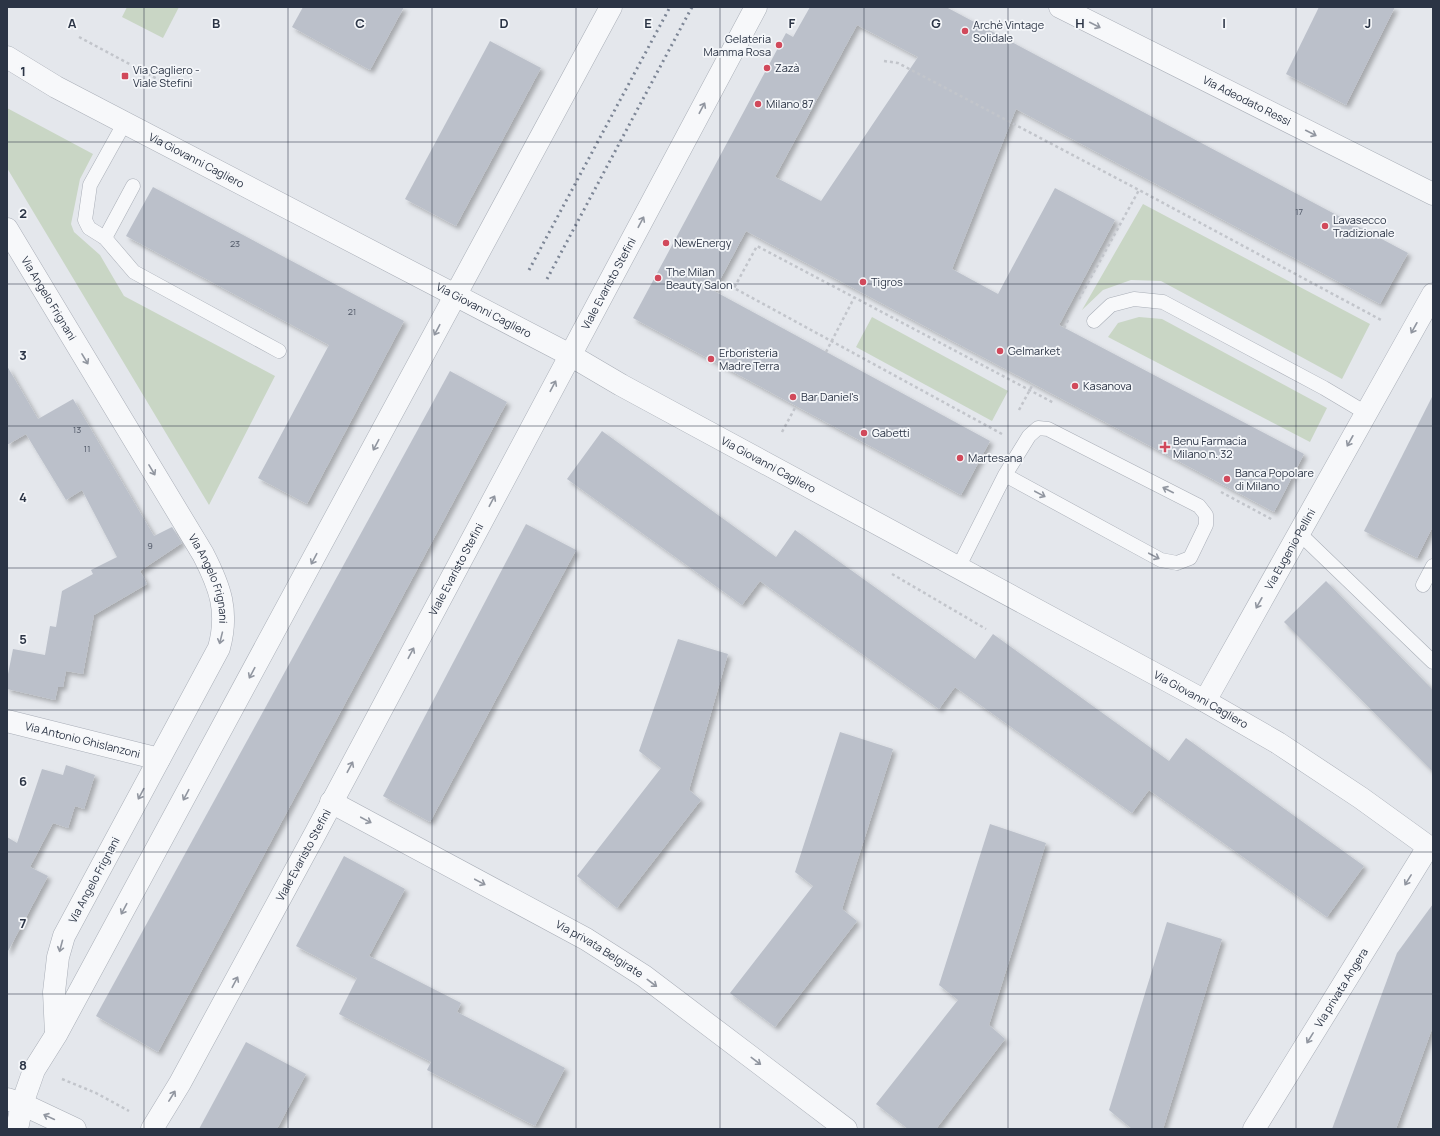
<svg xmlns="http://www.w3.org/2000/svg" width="1440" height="1136" font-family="Manrope,sans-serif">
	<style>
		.green { fill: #c9d6c5 }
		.building { fill: #bbc0ca; fill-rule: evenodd; filter: url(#shadow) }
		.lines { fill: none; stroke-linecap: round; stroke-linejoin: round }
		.service-casing { stroke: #a9aeb7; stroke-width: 15 }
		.minor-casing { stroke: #a9aeb7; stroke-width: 23 }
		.path { stroke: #c2c5cb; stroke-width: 2.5; stroke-dasharray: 3 3; stroke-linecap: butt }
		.service { stroke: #f7f8fa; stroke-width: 14 }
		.minor { stroke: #f7f8fa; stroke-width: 22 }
		.rail { stroke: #7d8696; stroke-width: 3; stroke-dasharray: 2 4; stroke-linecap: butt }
		.oneway { stroke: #9196a0 }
		.grid { fill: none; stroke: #2b3445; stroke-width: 1; stroke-opacity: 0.55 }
		.poi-dot { fill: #d1495b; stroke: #f4f6f9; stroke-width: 1.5 }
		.labels { text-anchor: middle; stroke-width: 3.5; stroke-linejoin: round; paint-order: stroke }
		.number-label { font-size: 9px; fill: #4f5766 }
		.poi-label { font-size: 11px; fill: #2b3445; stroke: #f4f6f9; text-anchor: start }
		.street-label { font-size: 11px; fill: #2b3445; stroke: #f4f6f9 }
		.grid-label { font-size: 13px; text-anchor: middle; font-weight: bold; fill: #2b3445; stroke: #f4f6f9; stroke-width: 3.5; stroke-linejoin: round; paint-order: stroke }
	</style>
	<defs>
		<filter id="shadow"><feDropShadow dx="3.5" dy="3.5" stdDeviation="2" flood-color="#0004"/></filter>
	</defs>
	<rect width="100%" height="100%" fill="#e4e7ec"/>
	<g class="green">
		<polygon points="127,7 179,7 163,38 122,17"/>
		<polygon points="7,108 93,154 80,179 71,224 74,232 100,255 124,296 275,376 209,505 7,168"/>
		<polygon points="1143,204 1370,324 1342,379 1161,281 1131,280 1103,290 1082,310"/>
		<polygon points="872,317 1008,391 992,421 856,347"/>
		<polygon points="1139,317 1162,319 1327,408 1310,442 1108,337 1118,323"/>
	</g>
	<g class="building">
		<polygon points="303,7 404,7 370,70 292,27"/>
		<path d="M810 7H946L1408 253 1380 304 1016 109 952 269 998 294 1055 188 1115 220 1059 325 1304 454 1274 512 746 231 714 291 990 441 961 495 633 318 786 33 793 37ZM857 25 918 57 821 201 775 177Z"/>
		<polygon points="1319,7 1395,7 1346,105 1286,74"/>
		<polygon points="490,41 541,68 456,226 405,199"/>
		<polygon points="153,187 404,321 307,504 258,478 329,345 126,236"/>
		<polygon points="7,366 38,419 73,399 154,536 172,527 182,543 140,571 147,584 94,615 83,674 66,671 63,687 58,687 55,700 7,689 7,679 13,649 45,655 50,626 56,627 62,591 93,574 91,570 117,557 82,490 66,500 26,434 7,445"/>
		<polygon points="450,371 507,402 158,1052 96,1016"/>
		<polygon points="1433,395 1433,526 1417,558 1364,531"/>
		<polygon points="602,431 776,557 795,530 975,659 993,634 1169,761 1186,738 1364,866 1327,917 1149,790 1132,813 955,687 939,709 760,581 742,605 567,479"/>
		<polygon points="526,524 576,550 430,822 383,796"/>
		<polygon points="1326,581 1433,690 1433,772 1284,622"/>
		<polygon points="678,639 728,654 689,790 701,800 617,908 577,876 661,768 639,751"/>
		<polygon points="840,732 893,749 842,909 857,921 775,1027 730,993 813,886 795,872"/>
		<polygon points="66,765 95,775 84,809 75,806 68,828 53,823 30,867 48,876 7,953 7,837 17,843 42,769 63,775"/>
		<polygon points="990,824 1046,843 989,1025 1005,1039 936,1129 908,1129 876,1104 958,1000 939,985"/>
		<polygon points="344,856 405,889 369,956 461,1003 457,1012 565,1068 535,1126 427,1070 431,1062 339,1014 357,978 296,946"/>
		<polygon points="1433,904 1433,1026 1396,1129 1332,1129 1397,953"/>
		<polygon points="1167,922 1222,939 1163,1129 1132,1129 1109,1110"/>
		<polygon points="246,1042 306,1074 277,1129 199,1129"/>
	</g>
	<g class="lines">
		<defs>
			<g id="service">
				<polyline points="125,122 90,185 85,220 89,228 105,238 134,272 279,351"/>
				<polyline points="105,238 133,186"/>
				<polyline points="1094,321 1111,305 1134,299 1163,302 1324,388 1366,413"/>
				<polyline points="1299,533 1433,662"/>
				<polyline points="958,568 1005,475 1029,436 1038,428 1048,429 1199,506 1206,515 1206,525 1190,558 1177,563 1161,560 1005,475"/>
				<polyline points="1423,585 1433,566"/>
			</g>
			<g id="minor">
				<path id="s1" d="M1060 7 1433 194"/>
				<path id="s2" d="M7 57 56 87 570 355 621 385 1205 701 1278 743 1361 798 1433 850"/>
				<path id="s3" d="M7 229 203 554C220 587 229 611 219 648L64 936 58 957 54 992 56 1034"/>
				<path id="s4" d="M1205 701 1433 294"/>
				<path id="s5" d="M7 721 159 759"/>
				<path id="s6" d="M331 802 586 939 644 976 846 1129"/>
				<polyline points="7,1099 22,1104 75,1129"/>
				<polyline points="17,1129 22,1104 34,1070 56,1035 611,7"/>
				<path id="s7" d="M152 1129 180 1083 315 834 756 7"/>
				<path id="s8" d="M1254 1129 1428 847"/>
			</g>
		</defs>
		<use href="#service" class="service-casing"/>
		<use href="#minor" class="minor-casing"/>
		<g class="path">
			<polyline points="79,37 163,82"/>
			<polyline points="884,61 898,63 1139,190 1383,321"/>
			<polyline points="1079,299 1139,190"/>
			<polyline points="1064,328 1068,320"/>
			<polyline points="826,352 854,298"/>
			<polyline points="1019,410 1033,384"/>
			<polyline points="782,432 796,406"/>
			<polyline points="1002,434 734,288 757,246 1054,403"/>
			<polyline points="1221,492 1273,520"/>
			<polyline points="892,574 986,629"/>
			<polyline points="62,1079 96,1093 129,1111"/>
		</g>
		<use href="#service" class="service"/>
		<use href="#minor" class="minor"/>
		<g class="rail">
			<polyline points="529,270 670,7"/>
			<polyline points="547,279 692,7"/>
		</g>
	</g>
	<defs><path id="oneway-shaft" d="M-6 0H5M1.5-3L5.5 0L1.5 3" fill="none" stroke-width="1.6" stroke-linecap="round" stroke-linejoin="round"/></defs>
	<g class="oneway">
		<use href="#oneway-shaft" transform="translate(1095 25) rotate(27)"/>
		<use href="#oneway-shaft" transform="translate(702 108) rotate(-62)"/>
		<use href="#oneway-shaft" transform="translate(1311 133) rotate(27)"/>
		<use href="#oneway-shaft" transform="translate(641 222) rotate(-62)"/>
		<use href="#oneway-shaft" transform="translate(1414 328) rotate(119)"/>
		<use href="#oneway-shaft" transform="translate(437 330) rotate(118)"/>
		<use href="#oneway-shaft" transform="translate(85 359) rotate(59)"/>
		<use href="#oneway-shaft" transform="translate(553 386) rotate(-62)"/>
		<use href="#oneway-shaft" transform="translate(1350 441) rotate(119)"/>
		<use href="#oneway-shaft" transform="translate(376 445) rotate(118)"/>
		<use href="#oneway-shaft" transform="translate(152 470) rotate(59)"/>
		<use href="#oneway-shaft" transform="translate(1168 490) rotate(-153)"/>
		<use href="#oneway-shaft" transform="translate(1040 494) rotate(28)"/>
		<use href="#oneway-shaft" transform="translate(492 501) rotate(-62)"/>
		<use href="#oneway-shaft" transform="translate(1154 556) rotate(28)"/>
		<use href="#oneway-shaft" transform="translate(314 559) rotate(118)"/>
		<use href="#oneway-shaft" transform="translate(1259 603) rotate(119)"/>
		<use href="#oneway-shaft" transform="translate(221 638) rotate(104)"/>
		<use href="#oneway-shaft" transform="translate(411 653) rotate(-62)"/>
		<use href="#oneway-shaft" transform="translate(252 673) rotate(118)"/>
		<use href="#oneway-shaft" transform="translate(350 767) rotate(-62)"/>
		<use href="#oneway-shaft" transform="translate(141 794) rotate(118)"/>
		<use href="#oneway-shaft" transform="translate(186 795) rotate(118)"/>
		<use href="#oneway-shaft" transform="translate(366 820) rotate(28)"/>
		<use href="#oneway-shaft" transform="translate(1408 880) rotate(122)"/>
		<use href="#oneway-shaft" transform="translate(480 882) rotate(28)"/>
		<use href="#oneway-shaft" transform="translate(124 909) rotate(118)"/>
		<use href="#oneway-shaft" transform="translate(61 946) rotate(105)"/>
		<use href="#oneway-shaft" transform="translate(235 982) rotate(-62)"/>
		<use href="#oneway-shaft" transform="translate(652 983) rotate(37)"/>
		<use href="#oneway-shaft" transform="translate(1310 1038) rotate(122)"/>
		<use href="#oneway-shaft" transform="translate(756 1061) rotate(37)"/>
		<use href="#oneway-shaft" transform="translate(172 1096) rotate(-58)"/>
		<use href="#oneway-shaft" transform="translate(49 1117) rotate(-155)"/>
	</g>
	<path class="grid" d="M144 7V1129M288 7V1129M432 7V1129M576 7V1129M720 7V1129M864 7V1129M1008 7V1129M1152 7V1129M1296 7V1129M7 142H1433M7 284H1433M7 426H1433M7 568H1433M7 710H1433M7 852H1433M7 994H1433"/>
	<g class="poi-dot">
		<circle cx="965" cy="31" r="4"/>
		<circle cx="779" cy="45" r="4"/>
		<circle cx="767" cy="68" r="4"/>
		<rect x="121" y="72" width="8" height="8" rx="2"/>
		<circle cx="758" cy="104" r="4"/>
		<circle cx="1325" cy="226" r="4"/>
		<circle cx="666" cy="243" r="4"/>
		<circle cx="658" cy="278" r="4"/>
		<circle cx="863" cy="282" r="4"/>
		<circle cx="1000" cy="351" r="4"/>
		<circle cx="711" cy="359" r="4"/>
		<circle cx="1075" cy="386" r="4"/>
		<circle cx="793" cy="397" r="4"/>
		<circle cx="864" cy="433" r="4"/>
		<path d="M1163 441h4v4h4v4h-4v4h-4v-4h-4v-4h4z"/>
		<circle cx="960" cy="458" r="4"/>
		<circle cx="1227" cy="479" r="4"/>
	</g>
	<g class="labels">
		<g class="number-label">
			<text x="1299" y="215">17</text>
			<text x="235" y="247">23</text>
			<text x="352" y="315">21</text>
			<text x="77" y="433">13</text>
			<text x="87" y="452">11</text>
			<text x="150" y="549">9</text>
		</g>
		<g class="poi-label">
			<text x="973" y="29">Archè Vintage<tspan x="973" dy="13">Solidale</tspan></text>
			<text x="771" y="43" text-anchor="end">Gelateria<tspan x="771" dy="13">Mamma Rosa</tspan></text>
			<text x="775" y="72">Zazà</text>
			<text x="133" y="74">Via Cagliero -<tspan x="133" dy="13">Viale Stefini</tspan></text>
			<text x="766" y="108">Milano 87</text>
			<text x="1333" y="224">Lavasecco<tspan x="1333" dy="13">Tradizionale</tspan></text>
			<text x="674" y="247">NewEnergy</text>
			<text x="666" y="276">The Milan<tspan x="666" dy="13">Beauty Salon</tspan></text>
			<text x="871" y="286">Tigros</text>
			<text x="1008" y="355">Gelmarket</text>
			<text x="719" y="357">Erboristeria<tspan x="719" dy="13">Madre Terra</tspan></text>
			<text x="1083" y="390">Kasanova</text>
			<text x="801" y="401">Bar Daniel's</text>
			<text x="872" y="437">Gabetti</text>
			<text x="1173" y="445">Benu Farmacia<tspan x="1173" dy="13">Milano n. 32</tspan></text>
			<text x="968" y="462">Martesana</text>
			<text x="1235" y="477">Banca Popolare<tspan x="1235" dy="13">di Milano</tspan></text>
		</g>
		<g class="street-label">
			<text dy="4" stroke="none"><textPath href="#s1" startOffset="209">Via Adeodato Ressi</textPath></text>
			<text dy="4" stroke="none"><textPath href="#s2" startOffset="216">Via Giovanni Cagliero</textPath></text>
			<text dy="4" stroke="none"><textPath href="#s7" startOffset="961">Viale Evaristo Stefini</textPath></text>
			<text dy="4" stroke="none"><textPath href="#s3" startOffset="81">Via Angelo Frignani</textPath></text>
			<text dy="4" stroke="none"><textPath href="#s2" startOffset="540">Via Giovanni Cagliero</textPath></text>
			<text dy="4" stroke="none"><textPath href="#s2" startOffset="864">Via Giovanni Cagliero</textPath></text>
			<text dy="4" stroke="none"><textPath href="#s4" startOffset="174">Via Eugenio Pellini</textPath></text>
			<text dy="4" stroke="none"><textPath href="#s7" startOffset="637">Viale Evaristo Stefini</textPath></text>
			<text dy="4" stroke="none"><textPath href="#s3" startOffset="405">Via Angelo Frignani</textPath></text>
			<text dy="4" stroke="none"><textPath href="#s2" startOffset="1356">Via Giovanni Cagliero</textPath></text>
			<text dy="4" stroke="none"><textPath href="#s5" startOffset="78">Via Antonio Ghislanzoni</textPath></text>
			<text dy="4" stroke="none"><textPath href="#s7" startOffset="313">Viale Evaristo Stefini</textPath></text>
			<text transform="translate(94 880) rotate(-62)" y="4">Via Angelo Frignani</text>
			<text dy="4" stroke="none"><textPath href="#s6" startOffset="306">Via privata Belgirate</textPath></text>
			<text dy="4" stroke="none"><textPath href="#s8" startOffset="166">Via privata Angera</textPath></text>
		</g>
	</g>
	<g class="grid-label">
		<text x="72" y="28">A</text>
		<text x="216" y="28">B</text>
		<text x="360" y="28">C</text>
		<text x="504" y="28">D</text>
		<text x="648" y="28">E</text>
		<text x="792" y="28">F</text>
		<text x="936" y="28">G</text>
		<text x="1080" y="28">H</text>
		<text x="1224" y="28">I</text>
		<text x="1368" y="28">J</text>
		<text x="23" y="76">1</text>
		<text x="23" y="218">2</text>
		<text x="23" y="360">3</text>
		<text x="23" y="502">4</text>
		<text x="23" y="644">5</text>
		<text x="23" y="786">6</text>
		<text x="23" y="928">7</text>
		<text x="23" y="1070">8</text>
	</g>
	<rect width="1440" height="1136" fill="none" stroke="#2b3445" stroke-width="16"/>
</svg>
